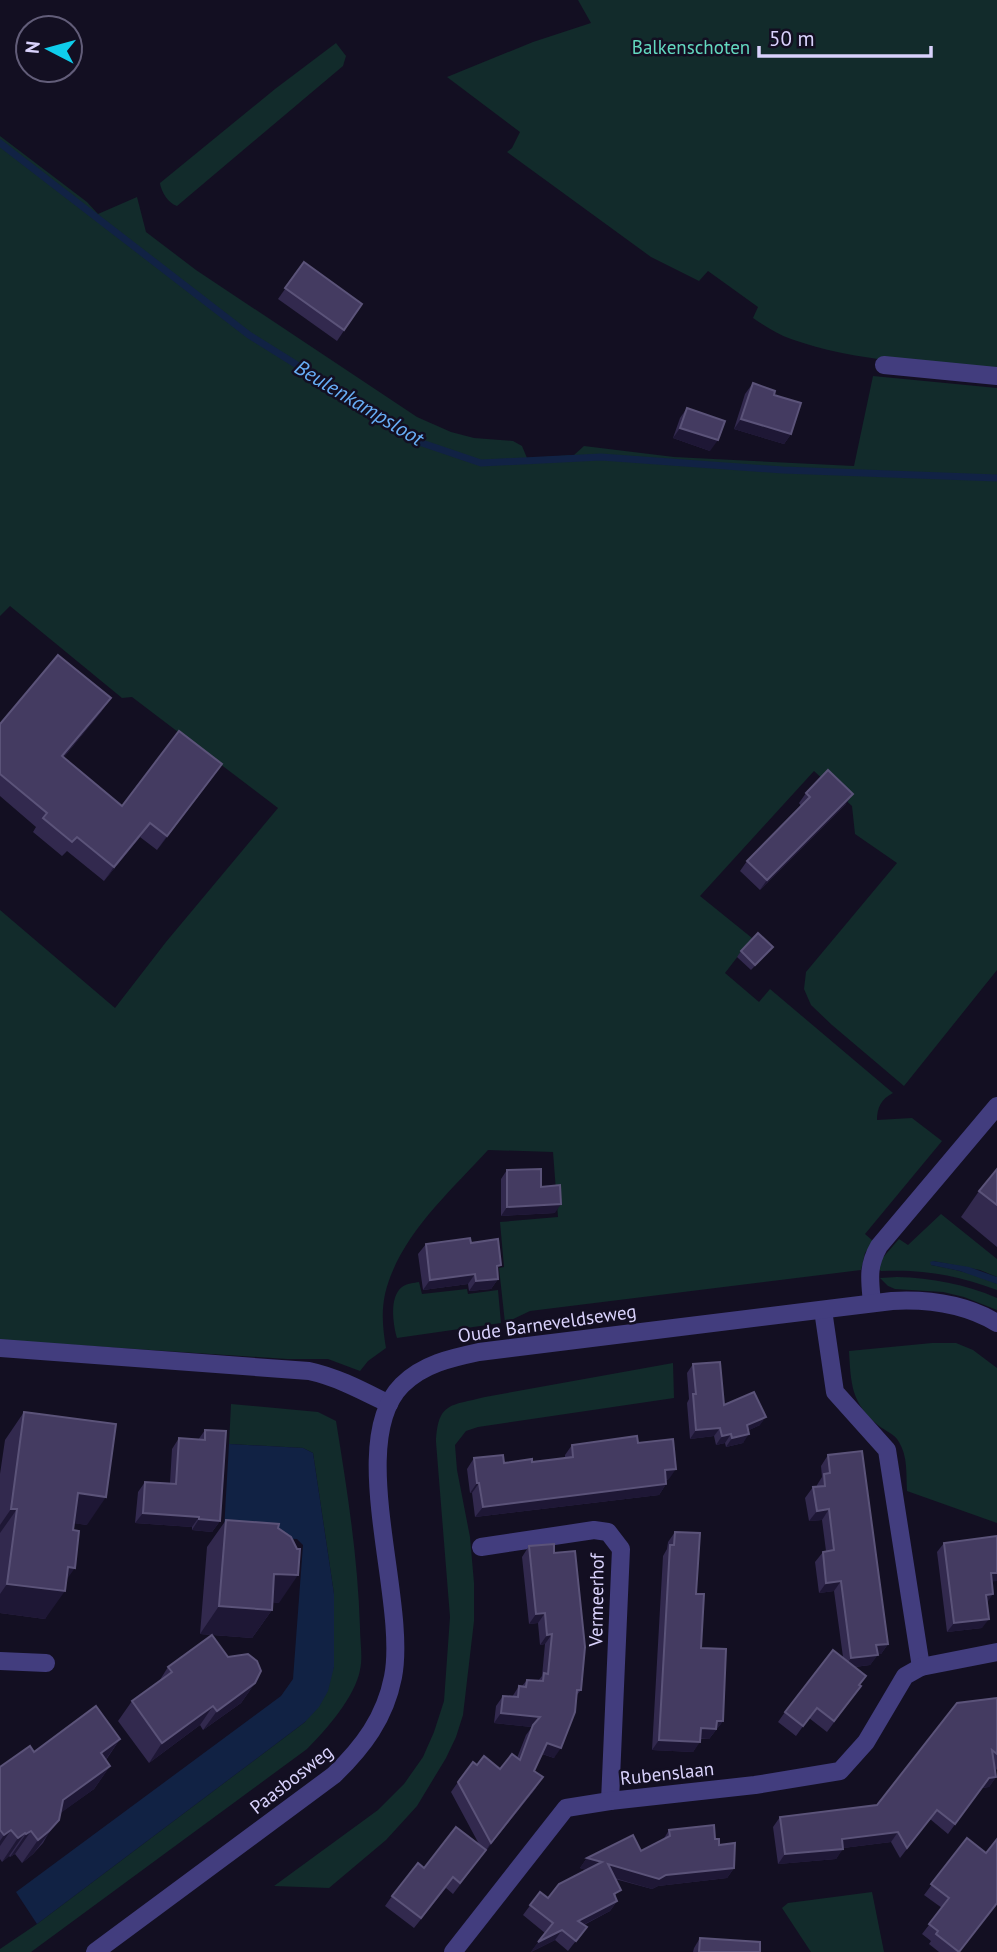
<svg xmlns="http://www.w3.org/2000/svg" width="997" height="1952" font-family="'PT Sans',sans-serif">
	<style>
		.green { fill: #122b2b }
		.water { fill: #124 }
		.lines { fill: none; stroke-linecap: round; stroke-linejoin: round }
		.stream { stroke: #124; stroke-width: 7 }
		.minor { stroke: #423d7e; stroke-width: 18 }
		.wall { fill: #32294e }
		.shaded-wall { fill: #1e1735 }
		.building { fill: #443b61; stroke: #5b5379; stroke-width: 2 }
		.labels { text-anchor: middle; stroke-width: 5; stroke-linejoin: round; paint-order: stroke }
		.park-label { font-size: 19px; fill: #63d8bf; stroke: #130f22 }
		.street-label { font-size: 19px; fill: #d9d2fc; stroke: #130f22 }
		.water-label { font-size: 21px; font-style: italic; fill: #67aef6; stroke: #130f22 }
	</style>
	<rect width="100%" height="100%" fill="#130f22"/>
	<g class="green">
		<path d="M578 0H997V370C928 364 856 362 791 339 777 334 765 326 753 318L758 307 708 271 699 281 651 257 507 152 512 148 520 132 447 77 533 42 591 23Z"/>
		<path d="M336 43 346 56 343 66 177 206C169 204 161 192 160 183L275 89Z"/>
		<path d="M0 136 87 202 98 214 137 197 146 232 196 270 417 417 451 432 474 438 513 441 522 446 527 458 574 455 584 446 674 457 854 466 873 376 997 388V970L904 1086 832 1025 811 1005 804 989 806 972 897 863 855 834 852 806 814 771 700 896 752 938 725 973 759 1002 770 989 893 1093C881 1099 877 1108 877 1120L912 1118 942 1141 865 1234 873 1241 865 1253 861 1270 530 1311 505 1323 499 1268 504 1267 500 1222 558 1217 553 1152 488 1150C449 1193 399 1236 385 1294 381 1313 383 1330 386 1348L368 1361 360 1371 328 1359H287L0 1340V910L115 1008 166 942 278 808 132 697 122 698 10 606 0 616Z"/>
		<path d="M941 1214 997 1259V1277L980 1270 933 1261 931 1265C954 1269 976 1274 997 1284V1290C957 1275 924 1269 881 1271L879 1269 880 1261 899 1239 908 1245Z"/>
		<path d="M897 1277C932 1278 965 1284 997 1298V1310L964 1297 943 1292 895 1289 888 1286 880 1278Z"/>
		<path d="M419 1282 422 1294 467 1289 468 1294 498 1290 501 1323 397 1338C393 1324 389 1297 402 1287 407 1283 414 1283 419 1282Z"/>
		<path d="M932 1343H956L973 1350 997 1368V1523L907 1491C906 1474 908 1457 899 1442 895 1434 885 1431 878 1425 851 1403 851 1384 849 1351Z"/>
		<path d="M673 1363 674 1398 478 1427 466 1431 455 1445 457 1470 470 1537 474 1583V1621L463 1715 456 1737 446 1758 417 1806 386 1840 329 1888 274 1886 378 1810 404 1784 423 1757 434 1732 444 1701 450 1617 436 1442C438 1402 450 1406 485 1397Z"/>
		<path d="M231 1404 318 1412 336 1421C347 1489 358 1558 360 1628 360 1641 363 1657 360 1670 355 1697 326 1730 307 1749L31 1952H0V1949L37 1924 305 1722 334 1667V1594L313 1453 303 1448 229 1444Z"/>
		<polygon points="872,1892 884,1952 811,1952 782,1908 788,1903"/>
	</g>
	<g class="water">
		<polygon points="933,1261 969,1267 997,1277 997,1284 960,1271 931,1265 930,1262"/>
		<polygon points="229,1444 303,1448 313,1453 334,1594 334,1667 328,1691 319,1707 305,1722 37,1924 16,1892 281,1696 293,1679 303,1545 297,1539 228,1535 224,1530"/>
	</g>
	<g class="lines">
		<polyline class="stream" points="0,143 249,335 422,443 481,463 601,457 783,470 997,478"/>
		<g class="minor">
			<polyline points="884,365 997,376"/>
			<path d="M872 1303C870 1280 867 1267 879 1246L997 1106"/>
			<polyline points="823,1310 835,1392 887,1450 921,1667"/>
			<path d="M0 1348 309 1371C337 1377 363 1391 389 1404"/>
			<polyline points="481,1547 594,1530 608,1532 621,1549 610,1801"/>
			<polyline points="0,1661 46,1663"/>
			<path d="M95 1952 334 1775C363 1747 385 1718 393 1677 408 1600 345 1442 402 1385 423 1364 451 1358 479 1352L892 1301C929 1299 965 1304 997 1323"/>
			<polyline points="453,1952 566,1808 610,1801 755,1785 840,1771 866,1742 905,1676 921,1667 997,1652"/>
		</g>
	</g>
	<g class="wall">
		<polygon points="304,262 362,304 337,341 278,299"/>
		<polygon points="753,383 774,395 791,434 784,444 734,429 745,394"/>
		<polygon points="687,408 710,451 673,438 680,418"/>
		<polygon points="111,698 101,712 64,757 122,806 212,778 157,850 140,837 104,881 67,851 62,856 33,832 36,827 0,796 0,724"/>
		<polygon points="806,793 846,804 760,890 740,871 747,861 801,806 799,803"/>
		<polygon points="773,947 751,970 737,957 741,951"/>
		<polygon points="997,1169 997,1247 961,1217 979,1191"/>
		<polygon points="507,1170 541,1187 555,1213 501,1216 501,1179"/>
		<polygon points="471,1243 497,1271 498,1279 491,1289 469,1291 468,1284 423,1290 418,1254 426,1244"/>
		<polygon points="693,1364 724,1405 760,1425 749,1430 743,1443 726,1447 725,1443 716,1445 714,1436 690,1439 687,1403 689,1399 687,1373"/>
		<polygon points="24,1412 87,1525 74,1523 66,1580 45,1619 0,1613 0,1474 5,1440"/>
		<polygon points="205,1430 220,1521 212,1532 192,1530 192,1527 135,1523 138,1492 145,1482 170,1483 172,1449 179,1438 198,1440"/>
		<polygon points="638,1443 669,1479 666,1480 666,1484 659,1495 475,1517 472,1493 470,1493 467,1469 474,1458 504,1463 532,1462 565,1458 565,1455 572,1445"/>
		<polygon points="828,1455 888,1644 881,1654 878,1654 870,1665 855,1667 859,1685 861,1686 827,1732 809,1718 796,1736 778,1722 785,1712 843,1657 834,1591 819,1593 815,1562 823,1552 826,1551 822,1520 809,1521 805,1498 813,1487 817,1487 817,1485 822,1477 821,1466"/>
		<polygon points="226,1520 278,1528 279,1603 272,1602 272,1610 252,1638 200,1634 207,1547"/>
		<polygon points="675,1532 696,1594 701,1648 723,1721 709,1739 701,1739 693,1752 652,1750 663,1556 667,1549 668,1542"/>
		<polygon points="944,1543 992,1582 982,1628 947,1632 937,1552"/>
		<polygon points="529,1546 554,1553 581,1690 576,1696 554,1758 542,1754 534,1771 536,1788 484,1853 453,1894 446,1888 414,1928 385,1906 392,1896 424,1868 480,1846 451,1792 458,1782 477,1765 500,1769 517,1758 526,1735 532,1727 494,1723 496,1706 503,1696 512,1697 519,1686 522,1686 527,1680 538,1681 542,1676 545,1644 540,1645 538,1623 529,1624 522,1557"/>
		<polygon points="228,1657 255,1683 241,1703 203,1730 200,1725 149,1763 118,1721 132,1701 158,1683 168,1667"/>
		<polygon points="997,1698 997,1770 995,1768 996,1777 989,1787 982,1788 948,1834 930,1819 900,1858 891,1842 843,1848 836,1859 778,1864 773,1827 780,1817 877,1805"/>
		<polygon points="120,1739 106,1760 110,1766 94,1789 60,1813 43,1843 33,1854 22,1863 15,1854 10,1857 9,1856 2,1862 0,1859 0,1767 34,1752"/>
		<polygon points="669,1830 715,1839 734,1868 727,1878 658,1886 652,1889 615,1879 616,1898 617,1901 610,1911 584,1925 579,1937 568,1951 555,1940 531,1952 545,1933 523,1915 540,1892 548,1898 586,1870 580,1868 587,1858 641,1851 663,1840"/>
		<polygon points="967,1838 959,1952 939,1952 929,1944 931,1941 922,1934 942,1908 924,1895"/>
		<polygon points="700,1938 760,1952 693,1952 694,1948"/>
	</g>
	<g class="shaded-wall">
		<polygon points="741,419 791,434 784,444 734,429"/>
		<polygon points="680,428 718,440 710,451 673,438"/>
		<polygon points="111,698 101,712 53,770 62,756"/>
		<polygon points="222,764 212,778 157,850 167,836"/>
		<polygon points="853,794 846,804 760,890 767,880"/>
		<polygon points="150,823 140,837 104,881 114,867"/>
		<polygon points="561,1204 555,1213 501,1216 507,1207"/>
		<polygon points="475,1274 468,1284 423,1290 430,1280"/>
		<polygon points="498,1279 491,1289 469,1291 476,1281"/>
		<polygon points="766,1417 760,1425 741,1434 747,1425"/>
		<polygon points="720,1428 714,1436 690,1439 696,1430"/>
		<polygon points="731,1434 725,1443 716,1445 722,1436"/>
		<polygon points="749,1434 743,1443 726,1447 732,1438"/>
		<polygon points="676,1469 669,1479 657,1481 665,1470"/>
		<polygon points="477,1483 479,1483 472,1493 470,1493"/>
		<polygon points="666,1484 659,1495 475,1517 483,1507"/>
		<polygon points="78,1493 106,1497 87,1525 58,1521"/>
		<polygon points="11,1509 17,1509 0,1533 0,1525"/>
		<polygon points="829,1509 822,1520 809,1521 817,1511"/>
		<polygon points="143,1513 199,1517 192,1527 135,1523"/>
		<polygon points="199,1519 220,1521 212,1532 192,1530"/>
		<polygon points="68,1567 75,1568 59,1590 65,1591 45,1619 0,1613 0,1594 7,1584"/>
		<polygon points="991,1573 997,1573 997,1581 984,1583"/>
		<polygon points="274,1574 298,1575 279,1603 255,1601"/>
		<polygon points="841,1581 834,1591 819,1593 826,1583"/>
		<polygon points="993,1594 987,1603 986,1595"/>
		<polygon points="219,1606 272,1610 252,1638 200,1634"/>
		<polygon points="545,1613 538,1623 529,1624 536,1614"/>
		<polygon points="989,1619 982,1628 947,1632 954,1623"/>
		<polygon points="552,1634 545,1644 540,1645 547,1635"/>
		<polygon points="888,1644 881,1654 869,1656 876,1645"/>
		<polygon points="878,1655 870,1665 844,1668 851,1658"/>
		<polygon points="255,1683 241,1703 203,1730 217,1711"/>
		<polygon points="213,1706 200,1725 149,1763 162,1743"/>
		<polygon points="501,1713 540,1717 532,1727 494,1723"/>
		<polygon points="717,1721 723,1721 709,1739 694,1738 701,1728"/>
		<polygon points="120,1739 104,1762 101,1753"/>
		<polygon points="659,1740 700,1742 693,1752 652,1750"/>
		<polygon points="547,1743 561,1748 554,1758 540,1753"/>
		<polygon points="110,1766 94,1789 47,1823 63,1800"/>
		<polygon points="543,1777 536,1788 484,1853 491,1843"/>
		<polygon points="996,1777 989,1787 982,1788 948,1834 989,1778"/>
		<polygon points="59,1820 33,1854 22,1863 38,1840"/>
		<polygon points="11,1830 0,1846 0,1841 4,1835"/>
		<polygon points="31,1831 15,1854 10,1857 26,1834"/>
		<polygon points="898,1832 891,1842 835,1849 842,1839"/>
		<polygon points="25,1833 9,1856 2,1862 18,1838"/>
		<polygon points="843,1849 836,1859 778,1864 785,1854"/>
		<polygon points="587,1858 602,1862 594,1873 580,1868"/>
		<polygon points="608,1864 734,1868 727,1878 658,1886 652,1889 601,1874"/>
		<polygon points="617,1901 610,1911 571,1931 578,1921"/>
		<polygon points="562,1930 555,1940 531,1952 538,1942"/>
	</g>
	<g class="building">
		<polygon points="304,262 362,304 344,330 285,288"/>
		<polygon points="753,383 775,391 774,395 801,403 791,434 741,419"/>
		<polygon points="687,408 725,421 718,440 680,428"/>
		<polygon points="58,655 111,698 62,756 122,806 179,731 222,764 167,836 150,823 114,867 77,837 72,842 43,818 47,813 0,774 0,724"/>
		<polygon points="828,770 853,794 767,880 747,861 810,797 806,793"/>
		<polygon points="758,933 773,947 755,965 741,951"/>
		<polygon points="541,1169 541,1187 560,1185 561,1204 507,1207 507,1170"/>
		<polygon points="997,1169 997,1205 979,1191"/>
		<polygon points="470,1238 471,1243 498,1239 501,1265 497,1266 498,1279 476,1281 475,1274 430,1280 426,1244"/>
		<polygon points="720,1362 724,1405 754,1392 766,1417 747,1425 749,1434 732,1438 731,1434 722,1436 720,1428 696,1430 693,1394 696,1394 693,1364"/>
		<polygon points="24,1412 116,1424 106,1497 78,1493 73,1530 79,1531 75,1568 68,1567 65,1591 7,1584 17,1509 11,1509"/>
		<polygon points="205,1430 226,1431 220,1521 199,1519 199,1517 143,1513 145,1482 176,1484 179,1438 205,1440"/>
		<polygon points="637,1436 638,1443 673,1439 676,1469 665,1470 666,1484 483,1507 479,1483 477,1483 474,1458 503,1455 504,1463 532,1459 532,1462 573,1457 572,1445"/>
		<polygon points="862,1451 888,1644 876,1645 878,1655 851,1658 841,1581 826,1583 823,1552 834,1550 829,1509 817,1511 813,1487 825,1486 824,1474 830,1473 828,1455"/>
		<polygon points="226,1520 279,1524 278,1528 291,1537 297,1549 300,1549 298,1575 274,1574 272,1610 219,1606"/>
		<polygon points="675,1532 700,1533 696,1594 704,1594 701,1648 726,1649 723,1721 717,1721 716,1729 701,1728 700,1742 659,1740 670,1545 674,1545"/>
		<polygon points="997,1536 997,1573 991,1573 993,1594 986,1595 989,1619 954,1623 944,1543"/>
		<polygon points="554,1544 554,1553 575,1551 585,1647 581,1690 577,1690 575,1712 561,1748 547,1743 534,1771 543,1777 491,1843 458,1782 473,1762 477,1765 484,1756 500,1769 512,1754 520,1760 533,1725 540,1717 501,1713 503,1696 518,1697 519,1686 526,1687 527,1680 543,1681 544,1673 548,1674 552,1634 547,1635 545,1613 536,1614 529,1546"/>
		<polygon points="212,1635 228,1657 248,1654 257,1661 261,1671 255,1683 217,1711 213,1706 162,1743 132,1701 172,1672 168,1667"/>
		<polygon points="833,1650 866,1676 859,1685 861,1686 834,1721 817,1708 803,1726 785,1712"/>
		<polygon points="997,1698 997,1754 992,1750 996,1777 989,1778 955,1824 937,1810 907,1848 898,1832 842,1839 843,1849 785,1854 780,1817 877,1805 957,1703"/>
		<polygon points="96,1706 120,1739 101,1753 110,1766 63,1800 59,1820 49,1831 38,1840 31,1831 26,1834 25,1833 18,1838 11,1830 4,1835 0,1830 0,1767 30,1746 34,1752"/>
		<polygon points="714,1825 715,1839 719,1839 719,1845 735,1843 734,1868 666,1875 659,1879 608,1864 621,1890 614,1894 617,1901 578,1921 587,1927 576,1941 562,1930 538,1942 553,1923 530,1905 540,1892 548,1898 559,1884 602,1862 587,1858 633,1835 641,1851 670,1836 669,1830"/>
		<polygon points="456,1827 486,1850 460,1883 453,1877 421,1918 392,1896 418,1863 424,1868"/>
		<polygon points="967,1838 986,1853 997,1839 997,1903 959,1952 936,1934 938,1931 929,1924 949,1898 931,1884"/>
		<polygon points="700,1938 760,1942 760,1952 699,1952"/>
	</g>
	<g class="labels">
		<g class="park-label">
			<text x="691" y="54">Balkenschoten</text>
		</g>
		<g class="street-label">
			<text transform="translate(547 1323) rotate(-8)" y="7">Oude Barneveldseweg</text>
			<text transform="translate(596 1600) rotate(-89)" y="7">Vermeerhof</text>
			<text transform="translate(667 1773) rotate(-6)" y="7">Rubenslaan</text>
			<text transform="translate(291 1779) rotate(-38)" y="7">Paasbosweg</text>
		</g>
		<g class="water-label">
			<text transform="translate(359 403) rotate(31)" y="7">Beulenkampsloot</text>
		</g>
	</g>
	<g transform="translate(49 49) rotate(276)"><circle r="33" fill="#130f22" stroke="#625d79" stroke-width="2"/>
	<path d="M0-5L12 26L0 18L-12 26Z" fill="#0fcdec"/>
	<text y="-10" font-size="19" font-weight="bold" text-anchor="middle" fill="#d9d2fc">N</text>
	</g>
	<path d="M759 46v10h172v-10" fill="none" stroke="#d9d2fc" stroke-width="3.5"/>
	<text x="769" y="46" font-size="21" fill="#d9d2fc" stroke="#130f22" stroke-width="5" paint-order="stroke">50 m</text>
</svg>
